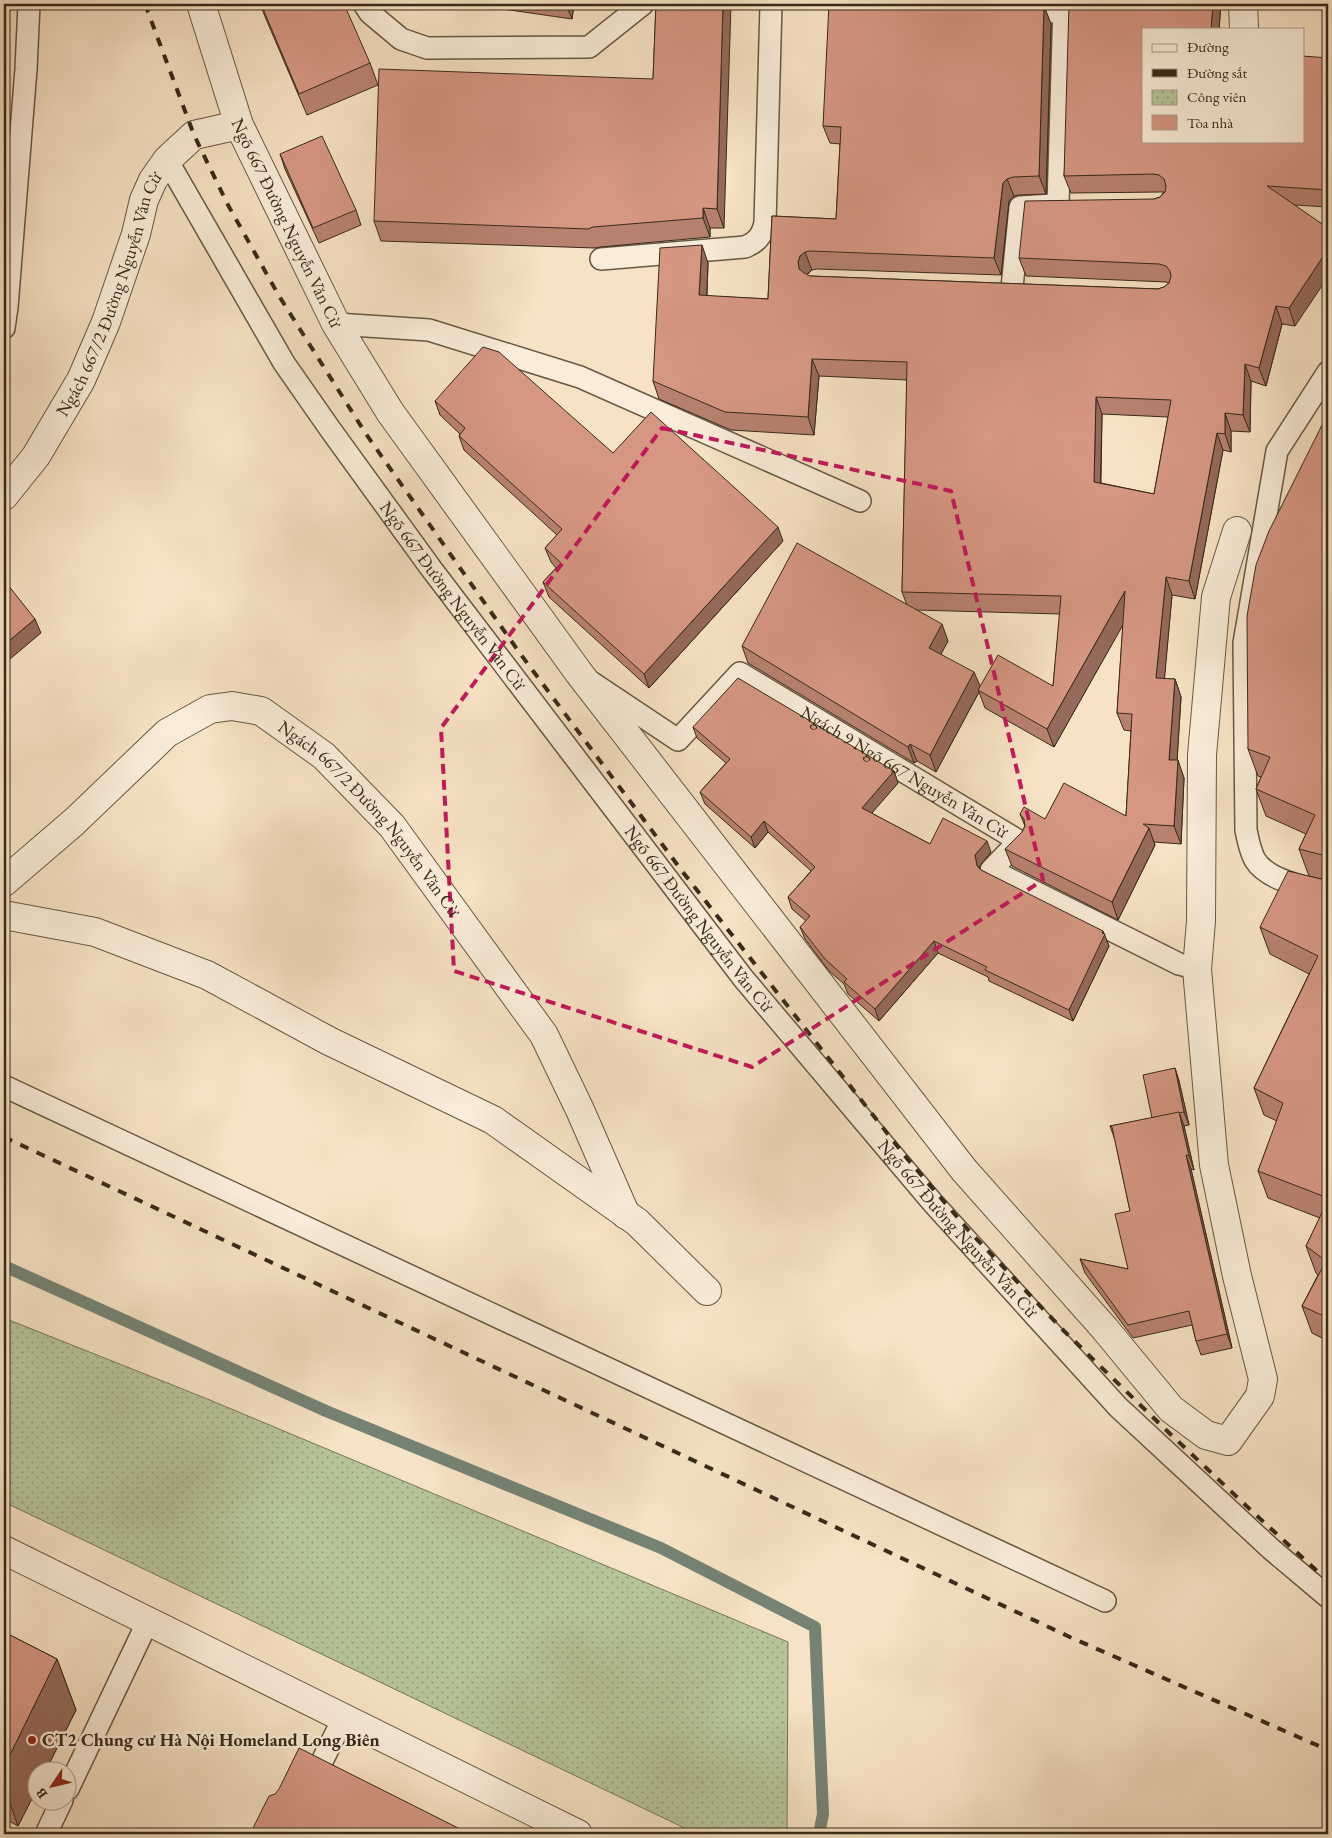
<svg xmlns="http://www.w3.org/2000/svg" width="1332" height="1838" font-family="'EB Garamond',serif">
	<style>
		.park { fill: url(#park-dots); stroke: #76775a }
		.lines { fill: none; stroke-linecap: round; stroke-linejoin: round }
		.stream { stroke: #748374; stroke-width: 12 }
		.service-casing { stroke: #675844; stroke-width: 24 }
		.minor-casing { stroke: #675844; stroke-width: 30 }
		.service { stroke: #f9ecd9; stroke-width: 21 }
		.minor { stroke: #f9ecd9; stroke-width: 28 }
		.rail { stroke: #372a1a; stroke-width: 4; stroke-dasharray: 9 9; stroke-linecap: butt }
		.wall { fill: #b78170; stroke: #372a1a; fill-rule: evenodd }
		.shaded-wall { fill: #95695b; stroke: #372a1a }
		.building { fill: #d59682; stroke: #372a1a; fill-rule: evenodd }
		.marked { fill: none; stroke: #c2185b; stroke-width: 4; stroke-dasharray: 10 6; stroke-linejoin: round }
		.poi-dot { fill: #8f2418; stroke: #f9ecd9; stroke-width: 2 }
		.labels { text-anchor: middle; stroke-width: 5; stroke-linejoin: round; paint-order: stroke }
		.street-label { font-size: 18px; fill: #372a1a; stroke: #f9ecd9 }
		.poi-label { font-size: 18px; font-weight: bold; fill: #372a1a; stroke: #f9ecd9; text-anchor: start }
	</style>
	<defs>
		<pattern id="park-dots" width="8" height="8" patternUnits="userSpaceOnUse" patternTransform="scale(1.25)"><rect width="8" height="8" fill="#b6c499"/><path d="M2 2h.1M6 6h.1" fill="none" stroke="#959f7c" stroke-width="1.8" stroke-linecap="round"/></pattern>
	</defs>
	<rect width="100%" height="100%" fill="#f6e2c4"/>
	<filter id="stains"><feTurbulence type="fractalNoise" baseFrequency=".004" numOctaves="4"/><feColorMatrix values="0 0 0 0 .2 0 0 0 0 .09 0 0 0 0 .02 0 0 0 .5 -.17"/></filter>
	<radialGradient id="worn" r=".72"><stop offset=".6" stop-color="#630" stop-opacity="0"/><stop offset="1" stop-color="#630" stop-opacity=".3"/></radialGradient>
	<polygon class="park" points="4,1318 205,1398 788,1642 787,1834 697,1834 4,1502"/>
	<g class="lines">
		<polyline class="stream" points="4,1266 326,1411 661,1548 815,1627 823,1814 819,1834"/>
		<defs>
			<g id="service">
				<polyline points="364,4 370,13 401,39 427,48 589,47 643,4"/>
				<polyline points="987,4 1063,13"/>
				<path id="s1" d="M167 160 284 363 330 429 430 567 743 978 933 1203 1118 1407 1271 1549 1328 1597"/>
				<polyline points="1058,205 1064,4"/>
				<path d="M601 259 745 247C757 242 762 236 765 223L771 4"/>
				<polyline points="1012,288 1020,207 1052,205"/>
				<polyline points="336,324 429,330 580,377 860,501"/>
				<polyline points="4,328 7,307 26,69 29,4"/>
				<path d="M1328 372 1277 451 1244 643 1246 830C1248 840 1250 851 1255 860 1268 881 1306 887 1328 894"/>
				<path id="s2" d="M591 682 678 740 740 673 1019 841 991 870 1179 964 1197 969"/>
				<polyline points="4,1086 1105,1601"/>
				<polyline points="68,1789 148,1621"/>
				<polyline points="46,1834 62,1800"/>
				<polyline points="286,1834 343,1719"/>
			</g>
			<g id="minor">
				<path id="s3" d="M201 4 239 125 336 324 390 412 579 673 964 1170 1105 1329 1171 1409 1206 1435 1228 1441 1260 1396 1263 1379 1237 1276 1214 1165 1197 969 1201 921 1202 755 1216 597 1237 531"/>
				<polyline points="1243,4 1244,29"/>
				<path id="s4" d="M4 496 36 456 81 380 106 322 136 234 144 200 153 180 167 160 194 135 239 125"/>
				<path id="s5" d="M4 882 74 822 167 733 210 709 232 706 261 711 324 756 392 826 544 1035 580 1110 626 1215"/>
				<polyline points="4,915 95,932 207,975 329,1041 493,1120 637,1222 707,1291"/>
				<polyline points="4,1550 578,1834"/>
			</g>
		</defs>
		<use href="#service" class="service-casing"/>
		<use href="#minor" class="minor-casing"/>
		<use href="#service" class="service"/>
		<use href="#minor" class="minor"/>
		<g class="rail">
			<polyline points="145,4 194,135 228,205 279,296 366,434 519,652 682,871 905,1156 970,1232 1064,1331 1164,1428 1256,1515 1328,1581"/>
			<polyline points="4,1137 1072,1638 1328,1750"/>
		</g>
	</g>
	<g class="wall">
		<polygon points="260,4 370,63 378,85 307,115 266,19"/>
		<polygon points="468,4 574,4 572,19"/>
		<polygon points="656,4 724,228 710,228 710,237 600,247 595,248 381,241 374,221 653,79"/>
		<path d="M1076 4H1221L1219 29 1143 141 1328 58V207L1295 205V326L1282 324 1266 386 1251 381 1250 432 1231 431V452L1223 450 1195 599 1172 595 1164 679H1175L1181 697 1177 760 1184 778 1181 844 1154 842 1155 845 1118 920 1012 866 1005 849 1022 832 1025 826 1020 814 1045 819 1126 816 1131 731 1124 730 1117 713 1123 624 1054 747 985 708 979 692 936 772 917 761 914 763 748 663 742 646 907 605 902 592 907 380 819 376 814 435 731 430 659 399 653 381 708 263 707 296 768 299 772 216 836 219 840 144 830 143 823 126 1014 6H1044L1051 24 1046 194 1019 195 1014 196 1009 201 1001 275 817 269 812 270 807 275 810 276 1158 289 1164 287 1169 283 1166 282 1026 276 1019 258 1154 199 1160 197 1164 192H1160L1071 193 1064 176ZM1102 414 1168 417 1154 494 1101 483ZM916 610 1060 614 1053 686 980 687 941 654 948 641Z"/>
		<polygon points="280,154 356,210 361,225 319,243 285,169"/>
		<polygon points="435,401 613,453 783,541 649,688 549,597 543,582 556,568 551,562 545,548 557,535 464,450 459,436 460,434 440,415"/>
		<polygon points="1328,413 1328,1341 1312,1333 1302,1306 1318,1275 1316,1273 1306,1246 1320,1218 1268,1198 1258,1171 1277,1121 1264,1115 1254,1088 1309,974 1270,954 1260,927 1321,879 1309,876 1299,849 1306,834 1266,816 1256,789 1261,777 1258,776 1248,749"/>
		<polygon points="693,727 894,771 898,783 871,813 930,844 991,852 979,867 981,870 1104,934 1109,946 1073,1021 989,981 988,977 938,953 879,1021 848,994 844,984 829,971 805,939 800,927 806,921 792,909 788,897 811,871 768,832 755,848 705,804 700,792 726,763 697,738"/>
		<polygon points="1175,1068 1179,1081 1189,1125 1184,1126 1194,1170 1191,1169 1232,1348 1201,1355 1196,1341 1192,1325 1133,1338 1085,1273 1080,1259 1128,1269 1130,1211 1115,1140 1110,1126 1152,1118"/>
		<polygon points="4,1632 57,1659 76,1710 18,1826 4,1818"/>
	</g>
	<g class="shaded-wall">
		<polygon points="566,4 574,4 572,19"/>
		<polygon points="723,4 731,4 724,228 717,209"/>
		<polygon points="1213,4 1221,4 1219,29 1211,29"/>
		<polygon points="1044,6 1051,24 1046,194 1039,176"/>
		<polygon points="1007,179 1014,196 1009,201 1001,275 994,258 1003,183"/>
		<polygon points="703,208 710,228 710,237 703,218"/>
		<polygon points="702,245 708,263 706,313 699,295"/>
		<polygon points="1328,249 1328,277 1295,326 1289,308"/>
		<polygon points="805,252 812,270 807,274 805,280 799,269 798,262 800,256"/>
		<polygon points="1276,306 1282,324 1266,386 1259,368"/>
		<polygon points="812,359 819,376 814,435 808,417"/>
		<polygon points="1245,364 1251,381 1250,432 1243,415"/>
		<polygon points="1096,397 1102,414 1100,500 1094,482"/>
		<polygon points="1225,413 1231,431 1231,452 1225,434"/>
		<polygon points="1217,433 1223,450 1195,599 1189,581"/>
		<polygon points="778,527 783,541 649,688 644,674"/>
		<polygon points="1166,577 1172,595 1163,696 1156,678"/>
		<polygon points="1125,591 1132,609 1054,747 1047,729"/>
		<polygon points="35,619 41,633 4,664 4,645"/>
		<polygon points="942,624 948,641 935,665 929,648"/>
		<polygon points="974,672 981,688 978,690 979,692 936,772 930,755"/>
		<polygon points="1175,679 1181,697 1176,778 1169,760"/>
		<polygon points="910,744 917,761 914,763 908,747"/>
		<polygon points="1178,760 1184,778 1181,844 1174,826"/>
		<polygon points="894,771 898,783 866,820 862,808"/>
		<polygon points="764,821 768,832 755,848 751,837"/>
		<polygon points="1149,828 1155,845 1118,920 1112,902"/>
		<polygon points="987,841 991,852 979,867 981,877 977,866 975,855"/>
		<polygon points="1103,931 1109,946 1073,1021 1069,1010"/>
		<polygon points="934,941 938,953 879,1021 875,1009"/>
		<polygon points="1175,1068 1179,1081 1189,1125 1184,1112"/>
		<polygon points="1179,1112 1184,1126 1194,1170 1189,1156"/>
		<polygon points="1186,1155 1191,1169 1232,1348 1227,1334"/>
		<polygon points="57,1659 76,1710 46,1770 38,1770 38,1787 18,1826 4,1786 4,1767"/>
	</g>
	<g class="building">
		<polygon points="261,4 344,4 370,63 299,94"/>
		<polygon points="656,4 723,4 717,209 703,208 703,218 593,227 588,229 374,221 379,69 653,79"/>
		<path d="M829 4H957L1014 6 1015 4H1022L1044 6 1039 176 1013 177 1007 179 1003 183 994 258 810 251 805 252 800 256 798 262 799 269 804 273 810 276 1158 289 1164 287 1169 283 1171 276 1170 271 1166 266 1159 264 1019 258 1025 201 1154 199 1160 197 1165 192 1166 186 1164 179 1159 175 1153 174 1064 176 1069 5H1076V4H1213L1211 29H1143V141H1303V56L1328 58V190L1267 186 1328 228V249L1289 308 1276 306 1259 368 1245 364 1243 415 1225 413V434L1217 433 1189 581 1166 577 1156 678 1175 679 1169 760H1178L1174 826 1143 824 1149 828 1112 902 1005 849 1022 832 1025 826 1024 819 1020 814 1024 807 1045 819 1064 783 1126 816 1132 714 1117 713 1125 591 1047 729 978 690 998 655 1053 686 1061 596 902 592 907 362 812 359 808 417 725 412 653 381 660 248 702 245 699 295 768 299 772 216 836 219 841 127 823 126ZM1096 397 1171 400 1154 494 1094 482Z"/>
		<polygon points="322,136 356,210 313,228 280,154"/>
		<polygon points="483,347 499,352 613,453 651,412 778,527 644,674 543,582 561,563 545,548 562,529 459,436 465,428 435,401"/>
		<polygon points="1328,413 1328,860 1327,859 1322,855 1299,849 1315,815 1256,789 1270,757 1248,749 1247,616 1256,565 1269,531"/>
		<polygon points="797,543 942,624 929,648 974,672 930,755 910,744 908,747 742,646"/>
		<polygon points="4,580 35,619 4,645"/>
		<polygon points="738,678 894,771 862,808 930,844 943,818 987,841 975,855 977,866 981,870 1103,931 1102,933 1105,934 1069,1010 985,970 987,967 934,941 875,1009 844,982 847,979 825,959 800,927 810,916 788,897 815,867 764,821 751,837 700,792 730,759 693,727"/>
		<polygon points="1288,871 1321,879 1327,876 1328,874 1328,1198 1258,1171 1283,1103 1254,1088 1318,956 1260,927"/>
		<polygon points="1175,1068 1184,1112 1152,1118 1143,1075"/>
		<polygon points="1179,1112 1189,1156 1186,1155 1227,1334 1196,1341 1189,1311 1128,1325 1080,1259 1128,1269 1115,1214 1130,1211 1112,1127 1110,1126"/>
		<polygon points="1328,1200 1328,1318 1302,1306 1326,1261 1306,1246"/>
		<polygon points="4,1632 57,1659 4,1767"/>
		<polygon points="299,1748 470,1834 250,1834 269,1796 275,1794 279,1789"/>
	</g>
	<path class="marked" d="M662 428 951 491 1043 880 752 1067 454 971 441 728Z"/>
	<circle class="poi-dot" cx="32" cy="1740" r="5"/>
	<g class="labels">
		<g class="street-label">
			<text dy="6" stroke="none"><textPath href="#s3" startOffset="236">Ngõ 667 Đường Nguyễn Văn Cừ</textPath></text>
			<text dy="6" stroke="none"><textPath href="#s4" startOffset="230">Ngách 667/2 Đường Nguyễn Văn Cừ</textPath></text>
			<text dy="6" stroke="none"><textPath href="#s1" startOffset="522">Ngõ 667 Đường Nguyễn Văn Cừ</textPath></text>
			<text dy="6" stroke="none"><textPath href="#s2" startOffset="388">Ngách 9 Ngõ 667 Nguyễn Văn Cừ</textPath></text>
			<text dy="6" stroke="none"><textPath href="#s5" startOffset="476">Ngách 667/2 Đường Nguyễn Văn Cừ</textPath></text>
			<text dy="6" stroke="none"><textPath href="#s1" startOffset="928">Ngõ 667 Đường Nguyễn Văn Cừ</textPath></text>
			<text dy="6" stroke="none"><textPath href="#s1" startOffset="1332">Ngõ 667 Đường Nguyễn Văn Cừ</textPath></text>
		</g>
		<g class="poi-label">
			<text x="42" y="1746">CT2 Chung cư Hà Nội Homeland Long Biên</text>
		</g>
	</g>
	<rect width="1332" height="1838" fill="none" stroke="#f6e2c4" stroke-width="20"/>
	<rect x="5" y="5" width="1322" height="1828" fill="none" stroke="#372a1a" stroke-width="2.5"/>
	<rect x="10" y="10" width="1312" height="1818" fill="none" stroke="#372a1a"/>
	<rect x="1142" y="28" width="162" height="115" fill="#f9ecd9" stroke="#ab9e8d"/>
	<rect x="1152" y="44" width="25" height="8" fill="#f9ecd9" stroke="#ab9e8d"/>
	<text x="1187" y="52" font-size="15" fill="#372a1a">Đường</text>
	<rect x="1152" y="69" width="25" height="8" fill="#372a1a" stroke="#ab9e8d"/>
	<text x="1187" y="78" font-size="15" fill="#372a1a">Đường sắt</text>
	<rect x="1152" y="90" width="25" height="15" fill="url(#park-dots)" stroke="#ab9e8d"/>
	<text x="1187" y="102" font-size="15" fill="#372a1a">Công viên</text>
	<rect x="1152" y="115" width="25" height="15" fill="#d59682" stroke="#ab9e8d"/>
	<text x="1187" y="128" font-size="15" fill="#372a1a">Tòa nhà</text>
	<g transform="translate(52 1786) rotate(235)"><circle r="24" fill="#f9ecd9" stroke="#ab9e8d"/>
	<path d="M0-4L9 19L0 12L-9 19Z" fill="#8f2418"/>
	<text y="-8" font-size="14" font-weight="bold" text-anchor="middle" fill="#372a1a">B</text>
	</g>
	<rect width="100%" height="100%" filter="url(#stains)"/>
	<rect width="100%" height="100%" fill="url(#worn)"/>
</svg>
